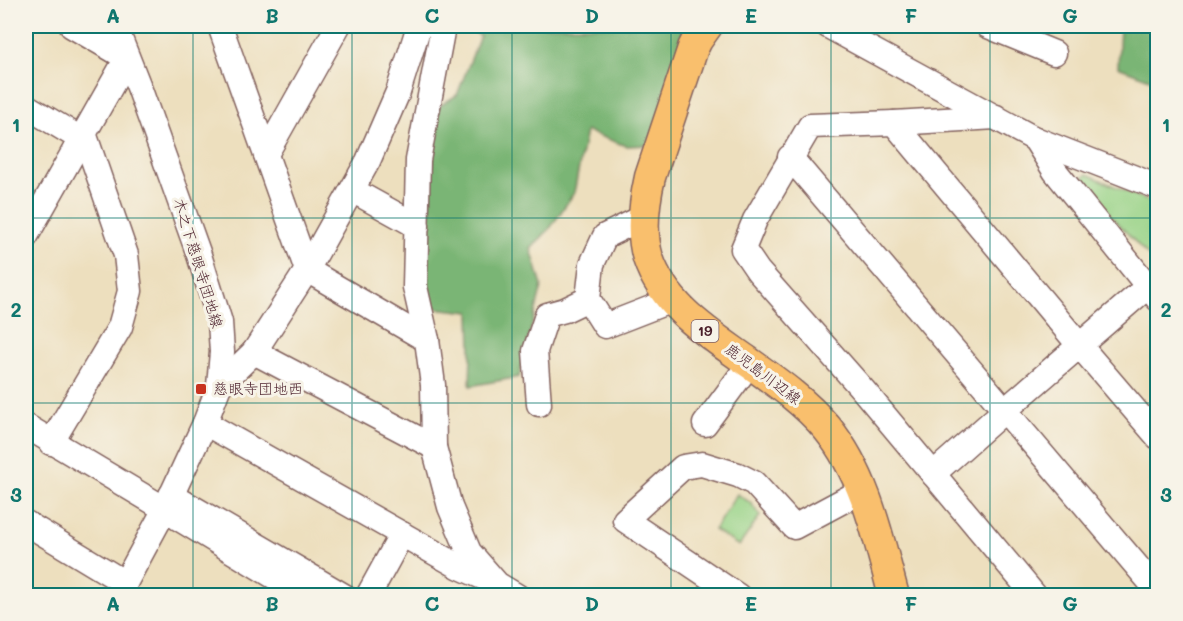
<svg xmlns="http://www.w3.org/2000/svg" width="1183" height="621" font-family="Mali,'Klee One',sans-serif">
	<style>
		.green { fill: #99d387; stroke: #727959; stroke-width: 1.5 }
		.forest { fill: #7ab574; stroke: #626a50; stroke-width: 1.5 }
		.lines { fill: none; stroke-linecap: round; stroke-linejoin: round }
		.minor-casing { stroke: #83625e; stroke-width: 27 }
		.major-casing { stroke: #83625e; stroke-width: 33 }
		.minor { stroke: #fff; stroke-width: 24 }
		.major { stroke: #f9bf6d; stroke-width: 30 }
		.grid { fill: none; stroke: #0f766e; stroke-width: 1.5; stroke-opacity: 0.55 }
		.poi-dot { fill: #c8321e; stroke: #f7f3e8; stroke-width: 2 }
		.labels { text-anchor: middle; stroke-width: 6; stroke-linejoin: round; paint-order: stroke }
		.shield { fill: #f7f3e8; stroke: #7e5f64; stroke-width: 1.5 }
		.shield-label { font-size: 14px; font-weight: bold; fill: #4a1f2b }
		.street-label { font-size: 15px; fill: #4a1f2b; stroke: #f7f3e8 }
		.poi-label { font-size: 15px; fill: #4a1f2b; stroke: #f7f3e8; text-anchor: start }
		.neatline { fill: none; stroke: #0f766e; stroke-width: 2 }
		.grid-label { font-size: 20px; text-anchor: middle; font-weight: bold; fill: #0f766e }
	</style>
	<rect width="100%" height="100%" fill="#f7f3e8"/>
	<filter id="ink" filterUnits="userSpaceOnUse"><feTurbulence type="fractalNoise" baseFrequency=".0167" numOctaves="2"/><feDisplacementMap in="SourceGraphic" scale="12" xChannelSelector="R" yChannelSelector="G"/><feConvolveMatrix kernelMatrix="1 2 1 2 8 2 1 2 1" color-interpolation-filters="sRGB"/></filter>
	<filter id="wash" filterUnits="userSpaceOnUse"><feTurbulence type="fractalNoise" baseFrequency=".008" numOctaves="4" result="noise"/><feDisplacementMap in="SourceGraphic" scale="24" xChannelSelector="R" yChannelSelector="G"/><feGaussianBlur stdDeviation="1.35" result="paint"/><feColorMatrix in="noise" values="0 0 0 0 0 0 0 0 0 0 0 0 0 0 0 0 0 1.4 0 .05"/><feComposite in="paint" operator="in"/></filter>
	<g filter="url(#wash)">
		<rect width="100%" height="100%" fill="#eddfbe"/>
		<g class="green">
			<polygon points="1087,174 1157,205 1157,265 1079,182"/>
			<polygon points="737,494 751,503 760,516 739,546 714,530"/>
		</g>
		<g class="forest">
			<polygon points="466,26 700,26 651,145 626,146 586,131 574,193 551,227 531,249 542,286 519,377 470,386 471,352 470,312 424,307 432,167 439,106 457,95 480,36"/>
			<polygon points="1120,26 1157,26 1157,82 1118,67"/>
		</g>
	</g>
	<g filter="url(#ink)">
		<g class="lines">
			<defs>
				<g id="minor">
					<polyline points="115,26 139,87 199,255 220,322 222,352 219,386 205,423 165,509 118,596"/>
					<polyline points="220,26 307,270 427,340"/>
					<polyline points="436,26 442,32 418,160 415,287 427,340 433,385 434,447 450,507 469,552 497,584 517,596"/>
					<polyline points="828,26 1035,139 1158,187"/>
					<polyline points="988,26 1054,53"/>
					<polyline points="26,106 81,139"/>
					<polyline points="894,123 996,117"/>
					<polyline points="1035,139 1055,171 1158,299"/>
					<polyline points="266,154 338,26"/>
					<polyline points="790,157 1158,591"/>
					<polyline points="352,190 417,226"/>
					<polyline points="644,217 605,236 592,264 588,299 605,326 672,300"/>
					<polyline points="26,236 127,58 72,26"/>
					<polyline points="254,352 434,447"/>
					<polyline points="219,386 254,352 307,270 368,161 398,92 419,26"/>
					<polyline points="539,404 535,351 547,315 565,310 588,299"/>
					<polyline points="205,423 460,567 489,580"/>
					<polyline points="705,424 750,363"/>
					<polyline points="26,426 165,509 178,518 306,596"/>
					<polyline points="51,443 120,327 130,291 126,255 84,133"/>
					<polyline points="933,474 1004,411 1147,287"/>
					<polyline points="171,495 344,596"/>
					<polyline points="26,523 125,583"/>
					<polyline points="368,596 402,534"/>
					<polyline points="738,596 625,520 683,467 702,464 738,475 754,483 794,527 863,490"/>
					<polyline points="1035,596 864,391 758,271 743,249 755,220 810,126 894,123 1080,346 1158,437"/>
				</g>
				<path id="major" d="M707 26 697 40 693 48 650 177C644 203 640 232 648 258 664 306 708 333 747 361 775 381 804 401 827 428 866 476 878 537 894 596"/>
			</defs>
			<use href="#minor" class="minor-casing"/>
			<use href="#major" class="major-casing"/>
			<use href="#minor" class="minor"/>
			<use href="#major" class="major"/>
		</g>
	</g>
	<path class="grid" d="M193 26V596M352 26V596M512 26V596M671 26V596M831 26V596M990 26V596M26 218H1158M26 403H1158"/>
	<rect class="poi-dot" x="195" y="383" width="12" height="12" rx="3"/>
	<g class="labels">
		<rect class="shield" x="691.5" y="320" width="27" height="22" rx="4.5"/>
		<g class="shield-label">
			<text x="705" y="336">19</text>
		</g>
		<g class="street-label">
			<text transform="translate(198 263) rotate(73)" y="5">木之下慈眼寺団地線</text>
			<text transform="translate(763 374) rotate(37)" y="5">鹿児島川辺線</text>
		</g>
		<g class="poi-label">
			<text x="213" y="394">慈眼寺団地西</text>
		</g>
	</g>
	<rect width="1183" height="621" fill="none" stroke="#f7f3e8" stroke-width="66"/>
	<rect x="33" y="33" width="1117" height="555" class="neatline"/>
	<g class="grid-label">
		<text x="113" y="23">A</text>
		<text x="272" y="23">B</text>
		<text x="432" y="23">C</text>
		<text x="592" y="23">D</text>
		<text x="751" y="23">E</text>
		<text x="911" y="23">F</text>
		<text x="1070" y="23">G</text>
		<text x="16" y="132">1</text>
		<text x="1166" y="132">1</text>
		<text x="16" y="317">2</text>
		<text x="1166" y="317">2</text>
		<text x="16" y="502">3</text>
		<text x="1166" y="502">3</text>
		<text x="113" y="611">A</text>
		<text x="272" y="611">B</text>
		<text x="432" y="611">C</text>
		<text x="592" y="611">D</text>
		<text x="751" y="611">E</text>
		<text x="911" y="611">F</text>
		<text x="1070" y="611">G</text>
	</g>
</svg>
